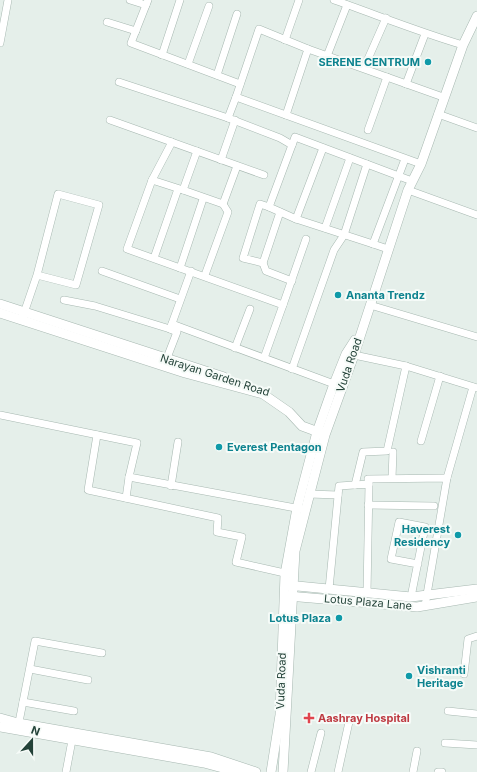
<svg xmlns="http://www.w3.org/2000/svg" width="477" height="772" font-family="Inter,sans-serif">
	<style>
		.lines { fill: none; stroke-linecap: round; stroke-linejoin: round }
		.minor-casing { stroke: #a7b8b1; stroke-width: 8 }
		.tertiary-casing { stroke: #a7b8b1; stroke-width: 10 }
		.minor { stroke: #fff; stroke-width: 7 }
		.tertiary { stroke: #fff; stroke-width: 9 }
		.culture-dot { fill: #0f9aa8; stroke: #f6fbf8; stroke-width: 1.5 }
		.health-dot { fill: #e0444e; stroke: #f6fbf8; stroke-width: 1.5 }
		.labels { text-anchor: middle; stroke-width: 4; stroke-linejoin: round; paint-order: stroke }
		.culture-label { font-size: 11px; font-weight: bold; fill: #0d838f; stroke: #f6fbf8; text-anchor: end }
		.street-label { font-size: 11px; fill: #234238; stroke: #f6fbf8 }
		.health-label { font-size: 11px; font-weight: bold; fill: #be3a42; stroke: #f6fbf8; text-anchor: start }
	</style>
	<rect width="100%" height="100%" fill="#e5efea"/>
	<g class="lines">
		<defs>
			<g id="minor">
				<polyline points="130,0 146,5"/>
				<polyline points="148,0 131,43 240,84"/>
				<path d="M334 0C377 15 419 32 463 45"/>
				<polyline points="107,22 136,31"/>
				<polyline points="285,40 299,0"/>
				<polyline points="0,43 8,0"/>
				<polyline points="308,49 443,97"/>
				<polyline points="162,55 180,0"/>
				<polyline points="327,56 347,5"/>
				<polyline points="188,64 209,6"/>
				<polyline points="364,68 386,18"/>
				<polyline points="217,75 237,14"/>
				<polyline points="119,82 228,118 236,97 421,164"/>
				<polyline points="406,84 425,34"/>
				<polyline points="236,97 259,29 308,49 286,115"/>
				<polyline points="438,114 477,128"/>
				<polyline points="228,118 280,138 292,145"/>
				<polyline points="110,120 264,175"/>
				<polyline points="368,130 387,77"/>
				<polyline points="323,148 296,219 373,244 405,159"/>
				<polyline points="197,151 183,190 152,180 127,249 283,305 306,239"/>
				<polyline points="221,160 235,120"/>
				<polyline points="152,180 172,142"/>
				<polyline points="183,190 223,204 228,212 205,275"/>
				<polyline points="408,190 477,215"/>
				<polyline points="223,204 237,166"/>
				<polyline points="269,207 260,204 243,258 263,263 280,212"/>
				<polyline points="296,219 269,207 295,137 412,181"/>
				<polyline points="325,228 350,158"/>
				<polyline points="373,244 388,249"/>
				<polyline points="154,258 178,189"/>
				<polyline points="263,263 266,271 292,281"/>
				<polyline points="180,268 203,199"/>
				<polyline points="102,271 180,299"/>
				<polyline points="64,300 95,306 170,329"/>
				<polyline points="370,305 477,337"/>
				<polyline points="23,316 37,275 58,194 99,205 76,285 37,275"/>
				<polyline points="172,324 334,384"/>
				<polyline points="235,348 250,309"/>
				<polyline points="354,355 406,366"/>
				<polyline points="264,358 283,305"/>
				<polyline points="165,363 177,332 170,329 191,271"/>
				<polyline points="292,369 334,250 344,235 367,164"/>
				<polyline points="0,415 137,443 129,477 301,509"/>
				<polyline points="97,435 88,490 218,518 217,532 242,537 236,562 289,574"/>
				<polyline points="421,441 440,376"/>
				<polyline points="392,478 393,452"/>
				<polyline points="447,478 473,387"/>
				<polyline points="369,484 368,479 447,478 425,606"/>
				<polyline points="355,485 363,452 387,451 406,366 477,388"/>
				<polyline points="171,486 178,442"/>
				<polyline points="309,494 338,495"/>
				<polyline points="126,498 129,477"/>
				<polyline points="368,505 434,506"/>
				<polyline points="329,589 339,486 369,484 367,593"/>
				<polyline points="411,597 425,527 399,522 391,559 418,564"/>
				<polyline points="30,669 88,680"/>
				<polyline points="464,674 468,639 477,636"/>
				<polyline points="23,702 74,711"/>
				<polyline points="448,711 477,714"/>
				<polyline points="18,727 35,641 102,653"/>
				<polyline points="445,743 477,745"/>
				<polyline points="66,772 73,735"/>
				<polyline points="311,772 321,733"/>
				<polyline points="338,772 349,722"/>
				<polyline points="413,772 417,751"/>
				<polyline points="438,772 442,772"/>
			</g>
			<g id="tertiary">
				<polyline points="0,304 224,377"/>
				<polyline points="0,313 185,373 263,394 289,412 302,426 321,433"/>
				<polyline points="287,585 411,597 477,589"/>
				<polyline points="288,596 417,607 477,597"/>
				<polyline points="0,718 18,723 211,757 256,772"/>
				<polyline points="0,727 204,763 238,772"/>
				<polyline points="271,772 280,715 285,574 297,508 317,432 334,384 346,354 355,340"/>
				<polyline points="283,772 295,551 325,435 354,355 408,190 421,164 463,45 477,16"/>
			</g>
		</defs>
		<use href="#minor" class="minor-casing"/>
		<use href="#tertiary" class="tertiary-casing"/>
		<use href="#minor" class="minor"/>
		<use href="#tertiary" class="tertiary"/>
	</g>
	<g class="culture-dot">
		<circle cx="428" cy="62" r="4"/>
		<circle cx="338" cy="295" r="4"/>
		<circle cx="219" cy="447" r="4"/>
		<circle cx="458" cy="535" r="4"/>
		<circle cx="339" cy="618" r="4"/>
		<circle cx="409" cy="676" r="4"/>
	</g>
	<path class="health-dot" d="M307 712h4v4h4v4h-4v4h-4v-4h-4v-4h4z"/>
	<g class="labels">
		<g class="culture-label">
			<text x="420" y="66">SERENE CENTRUM</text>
			<text x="346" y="299" text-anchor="start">Ananta Trendz</text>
			<text x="227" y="451" text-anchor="start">Everest Pentagon</text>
			<text x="450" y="533">Haverest<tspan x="450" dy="13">Residency</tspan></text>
			<text x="331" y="622">Lotus Plaza</text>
			<text x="417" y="674" text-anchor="start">Vishranti<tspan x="417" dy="13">Heritage</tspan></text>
		</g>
		<g class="street-label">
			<text transform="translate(349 365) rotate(-71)" y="4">Vuda Road</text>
			<text transform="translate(215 375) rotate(18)" y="4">Narayan Garden Road</text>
			<text transform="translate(368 602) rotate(5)" y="4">Lotus Plaza Lane</text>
			<text transform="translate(281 681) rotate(-88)" y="4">Vuda Road</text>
		</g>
		<g class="health-label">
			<text x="318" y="722">Aashray Hospital</text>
		</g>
	</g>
	<g transform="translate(32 740) rotate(21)" stroke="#f6fbf8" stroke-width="3" paint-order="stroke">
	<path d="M0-3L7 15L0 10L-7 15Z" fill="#234238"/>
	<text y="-6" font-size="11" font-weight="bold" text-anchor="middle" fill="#234238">N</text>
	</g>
</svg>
